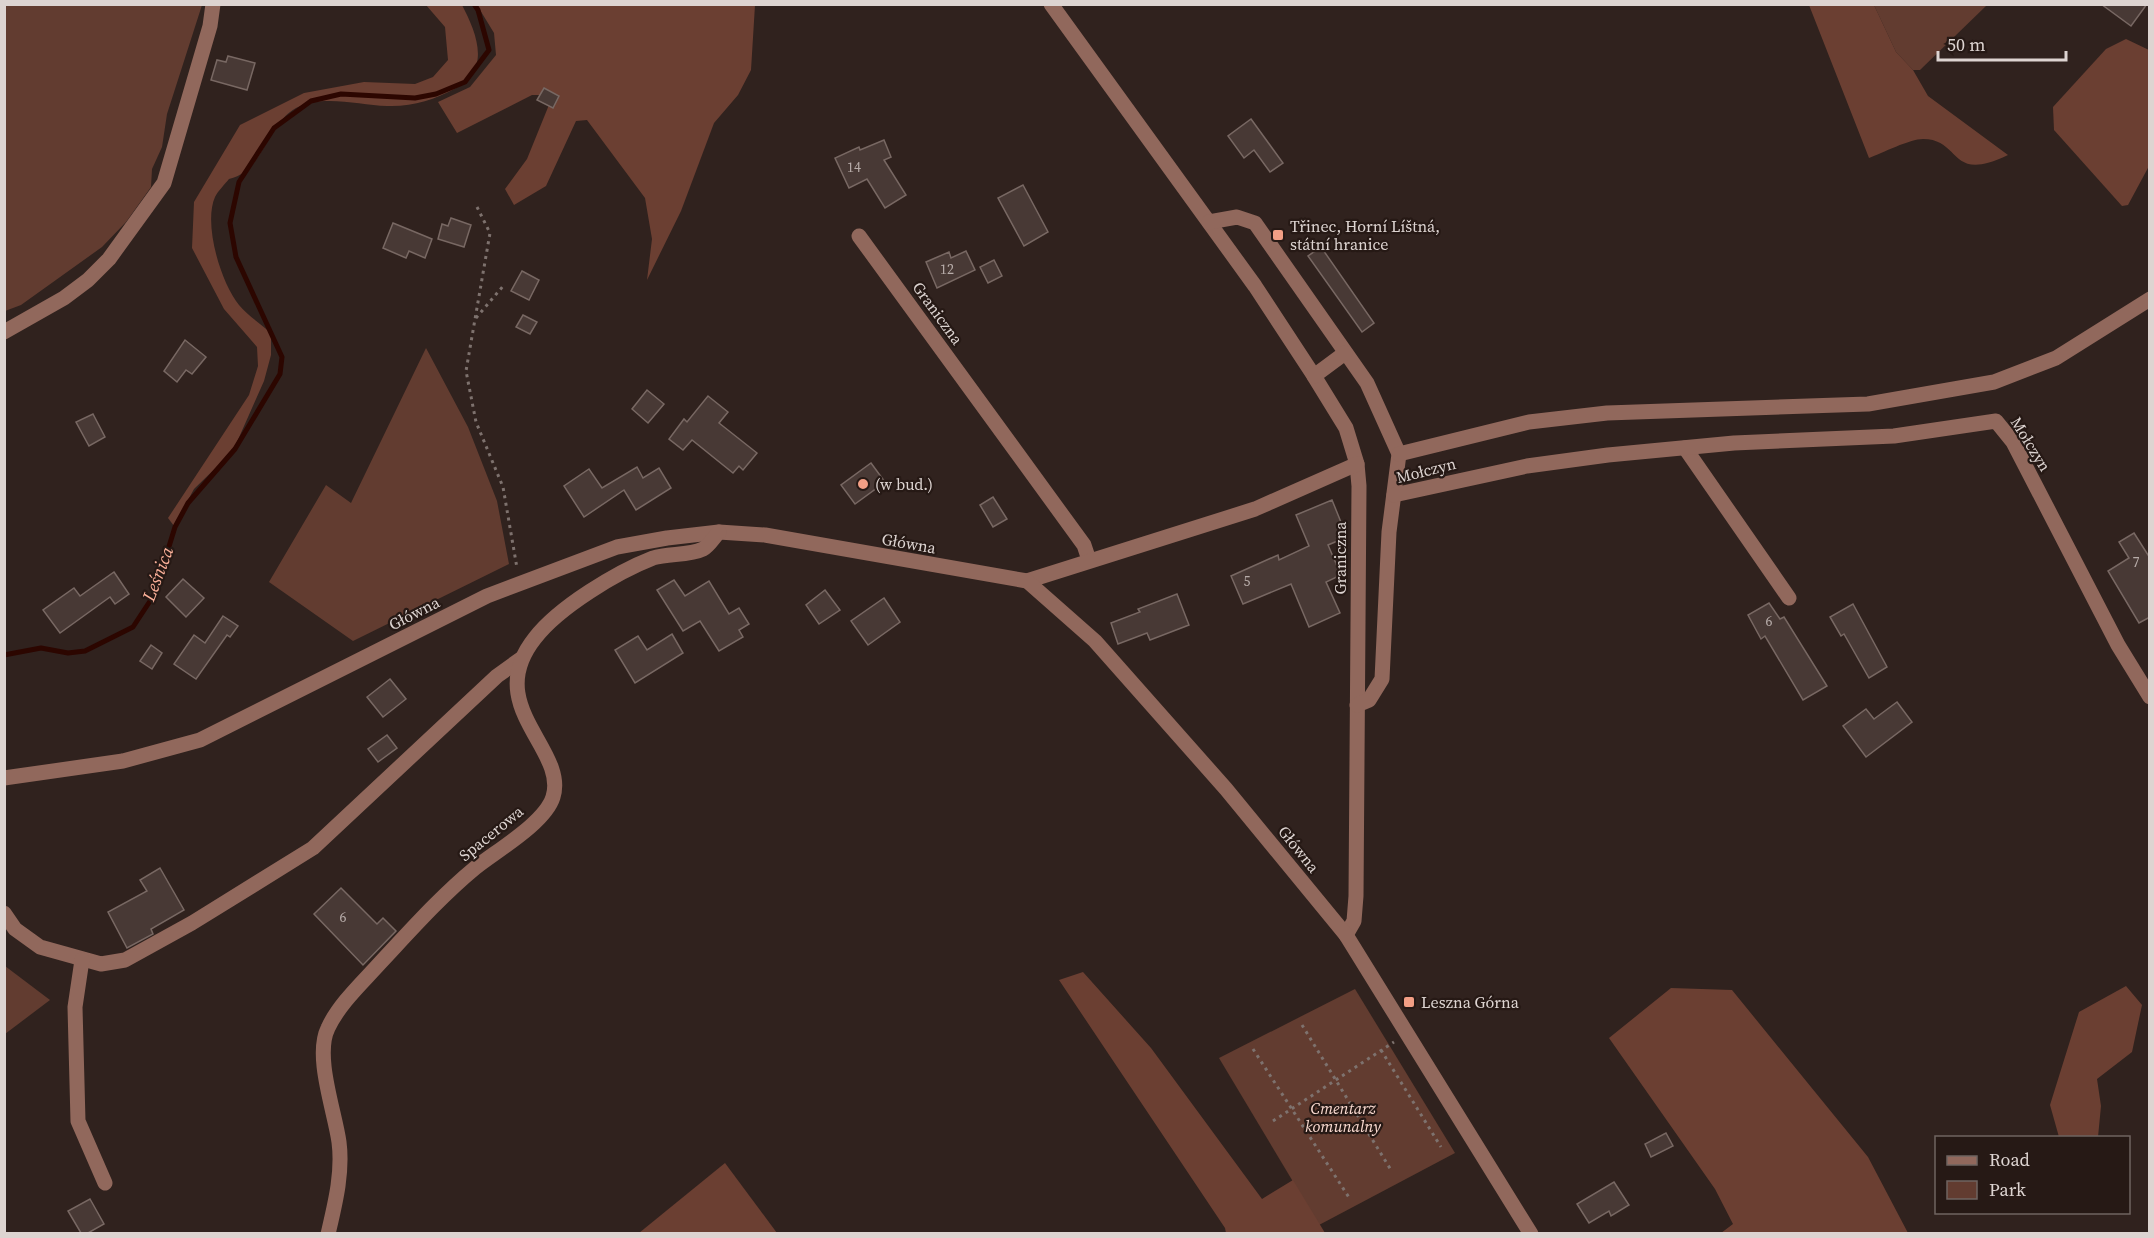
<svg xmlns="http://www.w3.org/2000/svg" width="2154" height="1238" font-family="'Source Serif 4',serif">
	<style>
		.green { fill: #623c30 }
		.forest { fill: #6b3f32 }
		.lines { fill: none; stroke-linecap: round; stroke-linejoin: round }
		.stream { stroke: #2c0600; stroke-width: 5 }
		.building { fill: #483935; stroke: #786863; stroke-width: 1.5 }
		.path { stroke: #7e726e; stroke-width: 3; stroke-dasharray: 3 4.5; stroke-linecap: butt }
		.minor { stroke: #91685c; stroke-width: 15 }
		.poi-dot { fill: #f39f85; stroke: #261915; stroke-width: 2 }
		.labels { text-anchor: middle; stroke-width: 4.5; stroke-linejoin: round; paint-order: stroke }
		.number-label { font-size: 14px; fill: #b8adaa }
		.poi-label { font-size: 16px; fill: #ddd4d1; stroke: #261915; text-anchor: start }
		.street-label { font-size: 16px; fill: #ddd4d1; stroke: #261915 }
		.park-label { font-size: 16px; font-style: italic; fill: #fcdcd2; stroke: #261915 }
		.water-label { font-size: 18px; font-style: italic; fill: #fdb19a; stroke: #261915 }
	</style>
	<rect width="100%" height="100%" fill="#30221e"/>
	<g class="green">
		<polygon points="5,4 202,5 167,114 162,147 152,169 151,187 126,222 102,247 21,305 5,311"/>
		<polygon points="1874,5 1987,5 1920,70 1913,70 1896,52"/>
		<polygon points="426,348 468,427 497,501 509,564 353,641 269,582 326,485 351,503"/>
		<polygon points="5,966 50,1000 5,1034"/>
		<polygon points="1355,989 1455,1153 1319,1225 1219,1058"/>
	</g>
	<g class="forest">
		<path d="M426 5H462C476 32 492 69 456 88 434 100 412 107 387 106 359 105 322 94 296 108 267 124 263 172 229 179 225 184 218 191 215 197 203 224 221 283 239 305 247 315 261 324 271 333V355L264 381 233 451 194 489 174 526 168 518 249 395 258 366 257 347 224 309 192 248 194 202 240 125 304 93 364 82 415 84 433 77 448 60 445 27Z"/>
		<polygon points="477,5 755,5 751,70 738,95 714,123 681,211 647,280 652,239 645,198 587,120 576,121 546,186 514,205 505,189 527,159 553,95 532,95 457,133 438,102 470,87 496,55 494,33"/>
		<path d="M1809 5H1874L1896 52 1913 70 1928 96 2008 155C1948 184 1962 139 1923 139 1910 139 1882 153 1869 158Z"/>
		<polygon points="2126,39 2149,50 2149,166 2128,205 2122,206 2054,130 2053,107 2106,49"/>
		<polygon points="1083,972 1151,1048 1262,1199 1293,1180 1325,1233 1226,1233 1225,1228 1059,980"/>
		<polygon points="2126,986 2142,1005 2132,1052 2097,1079 2101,1106 2098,1137 2059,1137 2050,1105 2079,1012"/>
		<polygon points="1671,988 1732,990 1868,1157 1908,1233 1721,1233 1733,1224 1715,1189 1609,1038"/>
		<polygon points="725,1163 777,1233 639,1233"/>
	</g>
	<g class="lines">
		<polyline class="stream" points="4,655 41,648 68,653 85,651 133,627 154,595 175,527 188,503 235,449 280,374 282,357 236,257 230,223 239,182 274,128 311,101 341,94 415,98 436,94 465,82 489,50 478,10 474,4"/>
	</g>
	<g class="building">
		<polygon points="2101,4 2147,4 2131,26"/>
		<polygon points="228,56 255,63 247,90 211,80 217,60 226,62"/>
		<polygon points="544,88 559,96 553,108 537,100"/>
		<polygon points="1251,119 1283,163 1270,172 1254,150 1244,158 1228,136"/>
		<polygon points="884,140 891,157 884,160 906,195 885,208 867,179 849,188 835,158 859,147 860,150"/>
		<polygon points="1023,185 1048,232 1024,246 998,198"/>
		<polygon points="451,218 471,225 464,247 438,239 442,224 448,226"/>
		<polygon points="393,223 432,239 425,258 409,251 406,258 383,248"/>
		<polygon points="1321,247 1374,323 1362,332 1308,256"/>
		<polygon points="966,251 975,270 937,288 926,262 949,252 951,258"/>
		<polygon points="994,260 1002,276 988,283 980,267"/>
		<polygon points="522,271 539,280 529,300 511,291"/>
		<polygon points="523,315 537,322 530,334 516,327"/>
		<polygon points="185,340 206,357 192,374 186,370 177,382 164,371"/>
		<polygon points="647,390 664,404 648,423 632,409"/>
		<polygon points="708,396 728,412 719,423 757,453 743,470 739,466 733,473 692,440 683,450 669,439 684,419 687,422"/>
		<polygon points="93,414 105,437 89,446 76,422"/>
		<polygon points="871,463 885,482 855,504 841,485"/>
		<polygon points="637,467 643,478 659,468 671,488 636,510 624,490 584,517 564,486 589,469 602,488"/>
		<polygon points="993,497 1007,519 993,527 980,505"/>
		<polygon points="1332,500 1347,537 1328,545 1341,575 1326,582 1340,613 1309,627 1291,584 1243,604 1231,576 1278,555 1279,560 1309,546 1296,515"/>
		<polygon points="2134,533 2150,558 2150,617 2139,623 2108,571 2129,558 2119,542"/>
		<polygon points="114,572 129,594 115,604 110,597 60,633 43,610 74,588 80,596"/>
		<polygon points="183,579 204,598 186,617 166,597"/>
		<polygon points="674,580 685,596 709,581 729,614 739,608 749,624 739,630 743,637 719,651 700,621 683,631 657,590"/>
		<polygon points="825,590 840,610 819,624 806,605"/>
		<polygon points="1177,594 1189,625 1150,640 1147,633 1118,644 1111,623 1140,612 1138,609"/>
		<polygon points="884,598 900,622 868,645 851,621"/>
		<polygon points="1769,603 1780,619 1784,617 1827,686 1803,700 1765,636 1761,639 1748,615"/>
		<polygon points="1853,604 1887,667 1869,678 1844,634 1841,636 1830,617"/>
		<polygon points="223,616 238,626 230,637 227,635 196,679 174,664 194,635 205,643"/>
		<polygon points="672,634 683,653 635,683 615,650 638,636 647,650"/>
		<polygon points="151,645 162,653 152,669 140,661"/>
		<polygon points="390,679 406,699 383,717 367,697"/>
		<polygon points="1897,702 1912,722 1866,757 1843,726 1866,709 1874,719"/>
		<polygon points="387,735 397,748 378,762 368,749"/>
		<polygon points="160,868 184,910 151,929 153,934 127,948 108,912 147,891 140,880"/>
		<polygon points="341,888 377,924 383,918 396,931 363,965 314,914"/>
		<polygon points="1666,1133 1673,1146 1651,1157 1645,1144"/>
		<polygon points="1614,1182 1629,1205 1611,1216 1609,1211 1589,1223 1577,1204"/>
		<polygon points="90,1199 104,1224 88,1233 81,1233 68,1211"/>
	</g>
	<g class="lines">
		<g class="path">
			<polyline points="477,207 490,233 466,371 476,422 503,487 517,568"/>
			<polyline points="476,318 504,285"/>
			<polyline points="1302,1025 1391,1170"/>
			<polyline points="1253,1049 1350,1199"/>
			<polyline points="1381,1050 1441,1147"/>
			<polyline points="1273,1121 1394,1042"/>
		</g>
		<g class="minor">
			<polyline points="1051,4 1255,286 1314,376 1346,428 1357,464 1359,486 1356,896 1354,921 1346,935"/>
			<polyline points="1209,222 1237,217 1255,223 1367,383 1399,454 1389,532 1382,679 1369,700 1357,705"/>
			<polyline points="859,236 1084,545 1089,560"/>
			<polyline points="4,332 64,298 88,280 109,259 164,183 210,26 213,4"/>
			<polyline points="1314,376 1345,353"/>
			<polyline points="1685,448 1789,598"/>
			<polyline points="1399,454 1529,422 1607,413 1868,404 1994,382 2056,358 2150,299"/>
			<polyline points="1394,495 1527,466 1608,455 1734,443 1894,436 1996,421 2013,442 2118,645 2150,697"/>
			<polyline points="1027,581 1255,509 1357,464"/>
			<polyline points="4,778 123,761 200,740 487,596 617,547 667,538 719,532 765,535 1027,581 1095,641 1226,789 1346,935 1531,1234"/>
			<polyline points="4,913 15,929 40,947 101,964 125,960 192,923 313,848 497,676 522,658"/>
			<polyline points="82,960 75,1007 78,1121 105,1183"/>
			<path d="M328 1234C335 1204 343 1173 339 1142 335 1112 314 1056 328 1028 339 1004 362 983 380 963 410 931 441 896 475 868 496 851 545 823 553 797 568 749 481 706 535 638 559 607 617 572 653 558 668 553 689 556 703 549 709 546 714 537 719 532"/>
		</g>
	</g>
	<g class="poi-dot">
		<rect x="1272" y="229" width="12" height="12" rx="3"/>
		<circle cx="863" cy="484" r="6"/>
		<rect x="1403" y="996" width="12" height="12" rx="3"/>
	</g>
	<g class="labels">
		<g class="number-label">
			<text x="854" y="172">14</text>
			<text x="947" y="274">12</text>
			<text x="2136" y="567">7</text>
			<text x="1247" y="586">5</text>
			<text x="1769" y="626">6</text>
			<text x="343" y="922">6</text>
		</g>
		<g class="poi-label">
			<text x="1290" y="232">Třinec, Horní Líštná,<tspan x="1290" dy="18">státní hranice</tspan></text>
			<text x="875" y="490">(w bud.)</text>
			<text x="1421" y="1008">Leszna Górna</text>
		</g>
		<g class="street-label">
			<text transform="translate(938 313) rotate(54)" y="6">Graniczna</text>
			<text transform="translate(2031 444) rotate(58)" y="6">Mołczyn</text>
			<text transform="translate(1426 470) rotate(-14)" y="6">Mołczyn</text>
			<text transform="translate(909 543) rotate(10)" y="6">Główna</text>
			<text transform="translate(1340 558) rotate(-90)" y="6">Graniczna</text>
			<text transform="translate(414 613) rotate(-27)" y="6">Główna</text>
			<text transform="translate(491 833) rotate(-39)" y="6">Spacerowa</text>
			<text transform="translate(1299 849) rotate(51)" y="6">Główna</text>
		</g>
		<g class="park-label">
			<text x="1343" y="1114">Cmentarz<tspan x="1343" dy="18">komunalny</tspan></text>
		</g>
		<g class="water-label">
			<text transform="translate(158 574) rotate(-69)" y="6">Leśnica</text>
		</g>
	</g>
	<rect width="2154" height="1238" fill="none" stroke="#ddd4d1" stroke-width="12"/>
	<rect x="1935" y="1136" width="195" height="78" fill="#261915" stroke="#6f6460" stroke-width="1.5"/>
	<rect x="1947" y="1156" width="30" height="9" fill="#91685c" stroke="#6f6460" stroke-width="1.5"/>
	<text x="1989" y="1166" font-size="18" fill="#ddd4d1">Road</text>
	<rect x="1947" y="1181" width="30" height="18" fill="#623c30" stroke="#6f6460" stroke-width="1.5"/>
	<text x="1989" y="1196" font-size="18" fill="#ddd4d1">Park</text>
	<path d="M1938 51v9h128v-9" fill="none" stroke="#ddd4d1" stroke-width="3"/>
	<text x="1947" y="51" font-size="18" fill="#ddd4d1" stroke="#261915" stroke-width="4.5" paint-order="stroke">50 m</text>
</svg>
